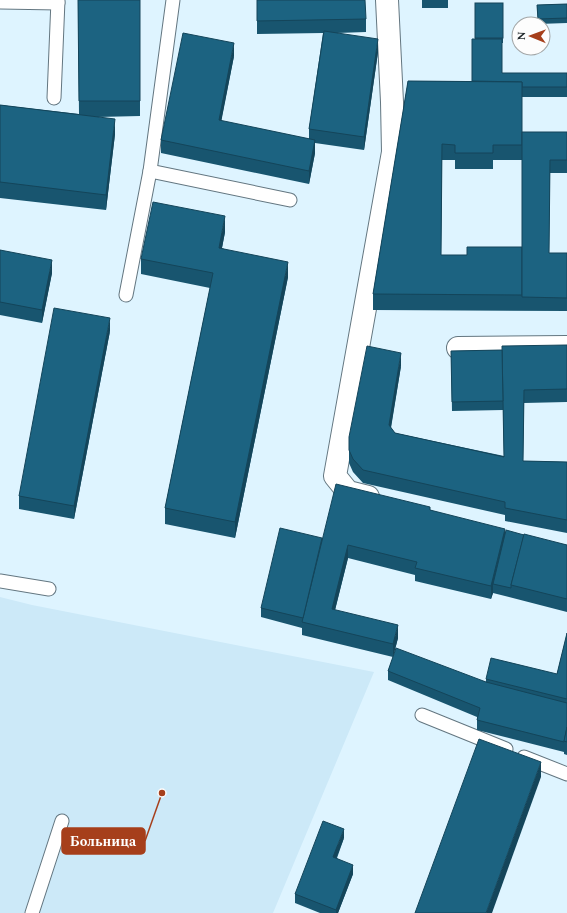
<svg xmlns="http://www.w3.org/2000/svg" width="567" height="913" font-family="Spectral,serif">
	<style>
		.built { fill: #cce9f8 }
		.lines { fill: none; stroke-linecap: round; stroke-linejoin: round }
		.lane-casing { stroke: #637680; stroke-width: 15 }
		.street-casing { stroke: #637680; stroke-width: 24 }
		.lane { stroke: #fff; stroke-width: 13 }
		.street { stroke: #fff; stroke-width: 22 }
		.wall { fill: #18556f }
		.shaded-wall { fill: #14455a }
		.building { fill: #1c6381; stroke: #14455a }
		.leader { fill: none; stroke: #a63f1b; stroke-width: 1.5 }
		.callout-dot { fill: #a63f1b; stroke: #fdfdfd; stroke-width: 1.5 }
		.callout { fill: #a63f1b; stroke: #a63f1b; stroke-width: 1.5 }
		.callout-label { font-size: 14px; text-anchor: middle; font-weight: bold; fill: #fff }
	</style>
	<rect width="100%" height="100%" fill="#def4ff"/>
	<polygon class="built" points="0,597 32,605 374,672 273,913 0,913"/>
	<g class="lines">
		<defs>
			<g id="lane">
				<polyline points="173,0 150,171 290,200"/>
				<polyline points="0,2 58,3"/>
				<polyline points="54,98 58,0"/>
				<polyline points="126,295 150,171"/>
				<polyline points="0,581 49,589"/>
				<polyline points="422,715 506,749"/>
				<polyline points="524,757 567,774"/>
				<polyline points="32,913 62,821"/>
			</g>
			<g id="street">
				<polyline points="458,348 567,347"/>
				<polyline points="368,497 348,492 335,476 393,152 392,102 387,0"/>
			</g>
		</defs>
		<use href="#lane" class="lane-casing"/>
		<use href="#street" class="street-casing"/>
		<use href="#lane" class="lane"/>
		<use href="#street" class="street"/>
	</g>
	<g class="wall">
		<polygon points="78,0 140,0 140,116 98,117 115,134 106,210 0,198 0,105 79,114"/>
		<polygon points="257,0 366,19 366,32 337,33 378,52 364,150 315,143 315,153 309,184 161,153 161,140 234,56 221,121 309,139 309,129 323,33 257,34"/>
		<rect x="422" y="0" width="26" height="8"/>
		<polygon points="475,3 503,3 503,43 502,43 502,73 567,73 567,97 522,97 522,160 493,160 493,169 455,169 455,160 442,160 441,255 467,255 522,247 522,132 567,132 567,173 550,173 549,253 567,253 567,311 373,310 373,294 408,81 472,81 475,39"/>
		<polygon points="567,4 567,23 538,24 537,5"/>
		<polygon points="225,232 222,248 288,277 235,538 165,524 165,508 210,288 141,274 141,259"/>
		<polygon points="0,250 52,273 42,323 0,315"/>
		<polygon points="110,331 74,519 19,509 19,496"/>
		<polygon points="567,345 567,402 524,403 523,461 567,462 567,533 505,521 505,515 363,483 353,472 349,463 349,437 401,366 391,428 395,433 504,456 503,410 452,411 451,351 502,350"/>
		<polygon points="430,510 505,532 567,545 567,612 493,593 491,599 415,581 415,575 348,558 335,610 398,638 393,657 486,682 486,679 557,674 567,633 567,755 564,754 564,752 477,730 477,717 388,680 388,671 393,657 302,635 302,628 261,617 261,608 322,538"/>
		<polygon points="344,838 337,858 353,874 338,913 320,913 295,903 295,894"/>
	</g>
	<g class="shaded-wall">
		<polygon points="378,39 378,52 364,150 364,137"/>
		<polygon points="234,43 234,56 219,133 219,120"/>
		<polygon points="115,119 115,134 106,210 106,195"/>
		<polygon points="315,140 315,153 309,184 309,171"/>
		<polygon points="225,216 225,232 219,263 219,248"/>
		<polygon points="52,260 52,273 42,323 42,310"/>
		<polygon points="288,262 288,277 235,538 235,522"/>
		<polygon points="110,318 110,331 74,519 74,506"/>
		<polygon points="401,353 401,366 389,438 389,425"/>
		<polygon points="505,529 505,542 493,584 493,593 491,599 491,586"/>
		<polygon points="348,545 348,558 332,622 332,609"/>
		<polygon points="398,625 398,638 393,657 393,644"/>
		<polygon points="541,762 541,777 492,913 486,913"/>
		<polygon points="344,829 344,838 333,866 333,857"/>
		<polygon points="353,865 353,874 338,913 336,913 336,910"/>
	</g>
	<g class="building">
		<polygon points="78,0 140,0 140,101 79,101"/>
		<polygon points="257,0 365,0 366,19 257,21"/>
		<rect x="475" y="3" width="28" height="35"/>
		<polygon points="567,4 567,18 538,19 537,5"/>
		<polygon points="324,31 378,39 364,137 309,129"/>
		<polygon points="183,33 234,43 219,120 315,140 309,171 161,140"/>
		<polygon points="472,39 502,39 502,73 567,73 567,87 522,87 522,82 472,81"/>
		<polygon points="408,81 522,82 522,145 493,145 493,153 455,153 455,145 442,144 441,255 467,255 467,247 522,247 522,295 373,294"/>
		<polygon points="0,105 115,119 106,195 0,182"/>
		<polygon points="522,132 567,132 567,160 550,160 549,253 567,253 567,298 522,297"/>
		<polygon points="153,202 225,216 219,248 288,262 235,522 165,508 213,273 141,259"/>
		<polygon points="0,250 52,260 42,310 0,302"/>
		<polygon points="54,308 110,318 74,506 19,496"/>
		<polygon points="567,345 567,389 524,390 523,461 567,462 567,520 505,508 505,502 363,470 353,459 349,450 349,437 367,346 401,353 389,425 395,433 504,457 502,346"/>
		<polygon points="502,350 503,401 452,402 451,351"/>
		<polygon points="336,484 430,507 430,510 505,529 491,586 415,568 417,562 348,545 332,609 398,625 393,644 302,622"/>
		<polygon points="280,528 322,538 303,618 261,608"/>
		<polygon points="506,530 524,535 511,585 511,588 493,584"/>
		<polygon points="524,534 567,545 567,599 511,585"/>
		<polygon points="567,633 567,699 486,679 491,658 557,674"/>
		<polygon points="396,648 486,682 567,703 567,727 564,742 477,720 480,708 388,671"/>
		<polygon points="567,727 567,742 564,741"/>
		<polygon points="479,739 541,762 486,913 415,913"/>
		<polygon points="323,821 344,829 333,857 353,865 336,910 295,894"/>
	</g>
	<path class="leader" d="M162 793L145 841"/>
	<circle class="callout-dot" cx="162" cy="793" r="4"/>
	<rect class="callout" x="62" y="828" width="83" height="26" rx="4"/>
	<g class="callout-label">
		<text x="103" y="846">Больница</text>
	</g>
	<g transform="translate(531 36) rotate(271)"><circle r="19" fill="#fdfdfd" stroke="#a3a7a8"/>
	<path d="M0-3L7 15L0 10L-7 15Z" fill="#a63f1b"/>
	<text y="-6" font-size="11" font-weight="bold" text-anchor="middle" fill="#1d2529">N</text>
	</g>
</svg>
